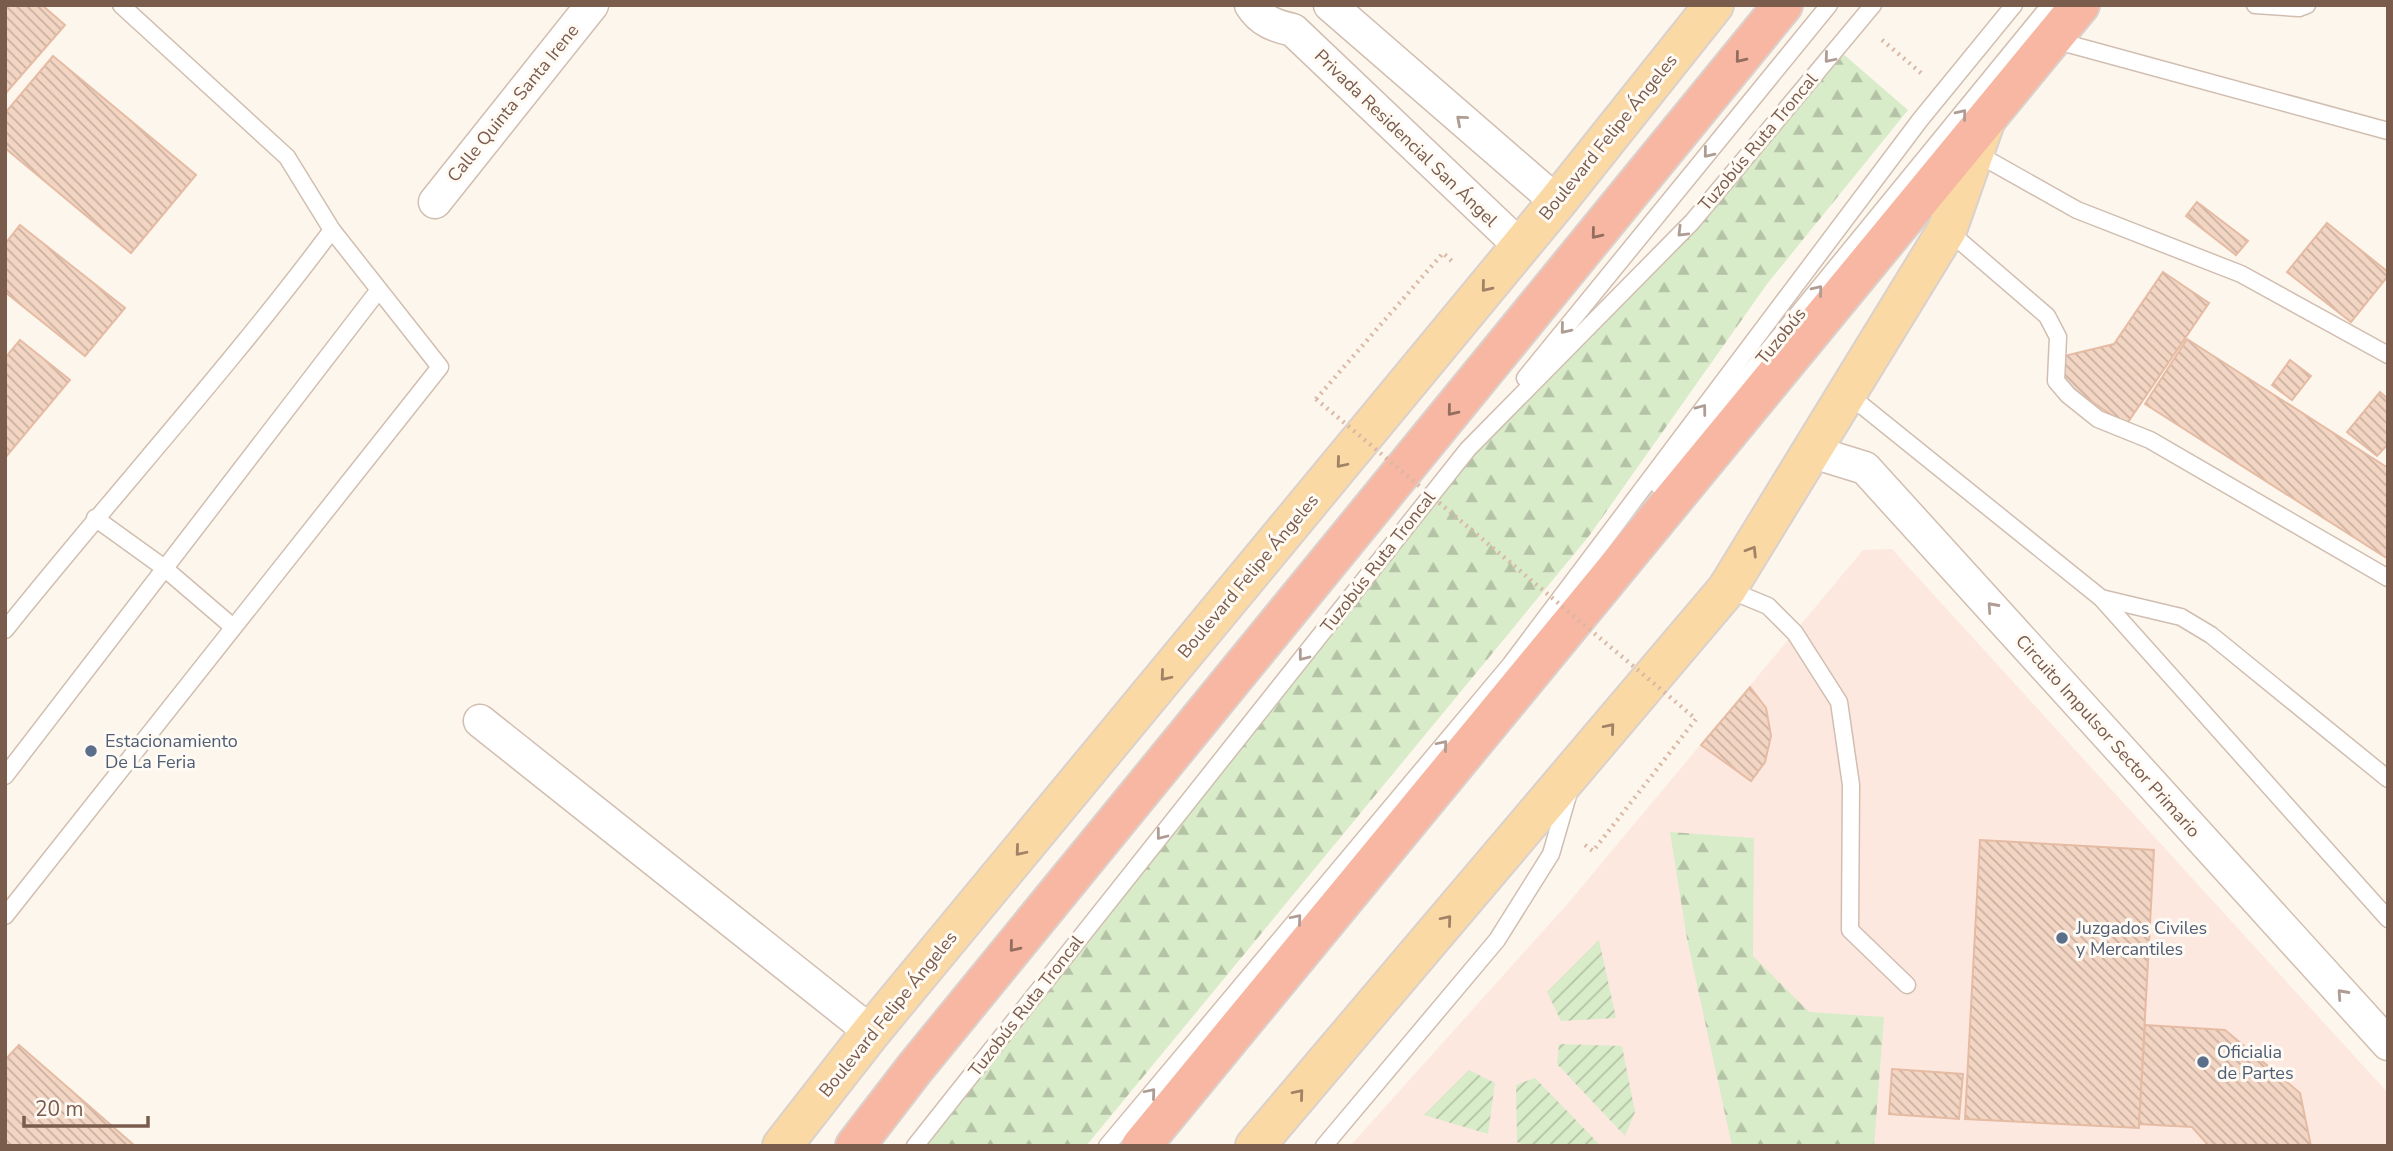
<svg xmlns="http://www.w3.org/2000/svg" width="2393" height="1151" font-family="'Nunito Sans',sans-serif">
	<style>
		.commercial { fill: #fde8e0 }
		.forest { fill: url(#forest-firs) }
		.garden { fill: url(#garden-furrows) }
		.building { fill: url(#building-back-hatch); stroke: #e6bba3; stroke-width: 2 }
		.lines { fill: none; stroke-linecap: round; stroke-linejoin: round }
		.lane-casing { stroke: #d1beb0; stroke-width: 19 }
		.street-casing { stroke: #d1beb0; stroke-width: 35 }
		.primary-casing { stroke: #dad1cd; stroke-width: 42 }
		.highway-casing { stroke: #dad1cd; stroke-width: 42 }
		.path { stroke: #d9b8a5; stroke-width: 4.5; stroke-dasharray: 2 5; stroke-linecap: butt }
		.lane { stroke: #fff; stroke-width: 16 }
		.street { stroke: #fff; stroke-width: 32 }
		.primary { stroke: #fbd9a5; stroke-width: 38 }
		.highway { stroke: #f7b7a3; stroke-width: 38 }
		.path-bridge { stroke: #d9b8a5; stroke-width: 4.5; stroke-dasharray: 2 5; stroke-linecap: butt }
		.oneway { stroke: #936e5e }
		.oneway2 { stroke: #af9d94 }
		.oneway3 { stroke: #a18267 }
		.service-dot { fill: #5c6f8a; stroke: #fffaf3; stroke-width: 2.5 }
		.labels { text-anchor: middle; stroke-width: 6; stroke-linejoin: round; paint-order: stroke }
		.street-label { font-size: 18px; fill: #7a5c4d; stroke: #fffaf3 }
		.service-label { font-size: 18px; fill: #4e5e75; stroke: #fffaf3; text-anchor: start }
	</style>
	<defs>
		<pattern id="forest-firs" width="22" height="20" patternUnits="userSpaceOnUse" patternTransform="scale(1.75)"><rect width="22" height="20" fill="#d8ecc9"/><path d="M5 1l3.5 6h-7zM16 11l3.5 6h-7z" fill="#b4c2a5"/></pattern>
		<pattern id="garden-furrows" width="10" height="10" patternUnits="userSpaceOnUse" patternTransform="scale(1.75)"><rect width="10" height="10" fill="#d8ecc9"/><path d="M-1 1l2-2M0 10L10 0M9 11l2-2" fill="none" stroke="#b4c2a5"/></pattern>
		<pattern id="building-back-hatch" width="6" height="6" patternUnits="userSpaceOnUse" patternTransform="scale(1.75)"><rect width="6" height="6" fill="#f3d5c3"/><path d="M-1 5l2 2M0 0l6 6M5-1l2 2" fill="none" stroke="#cab0a1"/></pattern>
	</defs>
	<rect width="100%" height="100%" fill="#fdf6ec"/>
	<polygon class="commercial" points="1892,549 2388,1093 2388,1146 1350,1146 1570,901 1863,550"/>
	<g class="forest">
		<polygon points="1842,53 1908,110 1767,284 1589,536 1086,1146 925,1146 1474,454 1696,230"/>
		<polygon points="1670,832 1754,838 1753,956 1809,1012 1884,1017 1874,1146 1732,1146 1687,939"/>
	</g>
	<g class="garden">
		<polygon points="1599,940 1616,1018 1561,1021 1547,992"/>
		<polygon points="1559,1044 1622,1046 1635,1112 1625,1136 1557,1064"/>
		<polygon points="1469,1070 1495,1083 1488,1134 1424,1115"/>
		<polygon points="1535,1078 1601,1146 1529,1146 1517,1142 1516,1085"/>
	</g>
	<g class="building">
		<polygon points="5,5 42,5 65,25 5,94"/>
		<polygon points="53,56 196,175 131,253 5,148 5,113"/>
		<polygon points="2197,202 2248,241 2236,255 2186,216"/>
		<polygon points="2327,223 2388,272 2388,276 2351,322 2287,272"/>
		<polygon points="20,225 125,308 85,356 5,292 5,244"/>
		<polygon points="2163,272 2209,303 2126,425 2059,379 2064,356 2114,344"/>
		<polygon points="2187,339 2388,468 2388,559 2145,404"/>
		<polygon points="20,340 70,380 5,458 5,358"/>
		<polygon points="2290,360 2311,376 2292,400 2272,385"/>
		<polygon points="2380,392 2388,399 2388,444 2377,456 2347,432"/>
		<polygon points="1750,687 1766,708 1771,736 1765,762 1751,781 1701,745"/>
		<polygon points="1980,840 2154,850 2139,1128 1965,1119"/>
		<polygon points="2145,1025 2225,1030 2300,1093 2311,1146 2209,1146 2192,1127 2139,1124"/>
		<polygon points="19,1045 135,1146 5,1146 5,1060"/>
		<polygon points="1892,1069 1963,1074 1959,1119 1889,1114"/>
	</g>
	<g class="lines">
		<defs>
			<g id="lane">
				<polyline points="121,5 287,157 332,230"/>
				<polyline points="2255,5 2299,8 2307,5"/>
				<polyline points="2054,40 2388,131"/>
				<polyline points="1974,152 2077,210 2241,274 2388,355"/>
				<polyline points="1946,229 2047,316 2058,337 2056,381 2068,395 2098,419 2150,440 2388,578"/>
				<polyline points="1525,378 1829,5"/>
				<polyline points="1849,395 2101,598 2388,919"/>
				<polyline points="1658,485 2050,5"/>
				<polyline points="95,518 163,567 233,627"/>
				<polyline points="1727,589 1768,606 1795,633 1839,702 1851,785 1850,930 1907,985"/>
				<polyline points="2101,598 2181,617 2211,635 2388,779"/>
				<path d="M5 630C113 495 229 368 332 230L440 367 5 916"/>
				<polyline points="5,776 378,291"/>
				<polyline points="915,1146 1468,449 1692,222 1873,5"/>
				<polyline points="1107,1146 1510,665 1920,120 2014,5"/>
				<polyline points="1324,1146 1497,940 1551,854 1569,792"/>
			</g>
			<g id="street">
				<path d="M1251 5C1261 21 1275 26 1293 30L1520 246"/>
				<polyline points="1330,5 1557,202"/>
				<polyline points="435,202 592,5"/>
				<polyline points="1813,452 1865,468 2388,1044"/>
				<polyline points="480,721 871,1032"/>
			</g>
			<g id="primary">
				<polyline points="782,1146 871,1032 1557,202 1714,5"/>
				<polyline points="1255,1146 1727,589 1947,230 1985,122"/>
			</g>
			<g id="highway">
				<polyline points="855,1146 915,1068 1783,5"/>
				<polyline points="1141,1146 2080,5"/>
			</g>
		</defs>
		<use href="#lane" class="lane-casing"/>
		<use href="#street" class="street-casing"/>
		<use href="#primary" class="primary-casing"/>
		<use href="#highway" class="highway-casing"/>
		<g class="path">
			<polyline points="1882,40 1921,73"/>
			<polyline points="1316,399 1443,253 1455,264"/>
			<polyline points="1585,845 1593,851 1696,719"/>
		</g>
		<use href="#lane" class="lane"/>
		<use href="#street" class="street"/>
		<use href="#primary" class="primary"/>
		<use href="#highway" class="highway"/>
		<polyline class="path-bridge" points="1316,399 1696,719"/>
	</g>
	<defs><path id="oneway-chevron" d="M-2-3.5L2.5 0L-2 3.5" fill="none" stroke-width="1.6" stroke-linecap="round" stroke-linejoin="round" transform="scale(1.75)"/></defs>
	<g class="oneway">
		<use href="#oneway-chevron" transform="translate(1740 58) rotate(129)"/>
		<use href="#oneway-chevron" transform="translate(1596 234) rotate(129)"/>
		<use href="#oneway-chevron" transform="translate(1452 411) rotate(129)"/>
		<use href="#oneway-chevron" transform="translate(1014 947) rotate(129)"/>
	</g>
	<g class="oneway2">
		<use href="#oneway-chevron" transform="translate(1829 58) rotate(130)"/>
		<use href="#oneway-chevron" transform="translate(1962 114) rotate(-51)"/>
		<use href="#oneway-chevron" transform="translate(1461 120) rotate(-139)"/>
		<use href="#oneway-chevron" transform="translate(1708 153) rotate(129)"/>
		<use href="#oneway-chevron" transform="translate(1682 232) rotate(135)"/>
		<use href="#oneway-chevron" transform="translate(1818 290) rotate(-51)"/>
		<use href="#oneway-chevron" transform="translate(1565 329) rotate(129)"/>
		<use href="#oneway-chevron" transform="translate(1702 409) rotate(-53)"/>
		<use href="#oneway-chevron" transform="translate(1992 607) rotate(-132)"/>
		<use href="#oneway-chevron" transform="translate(1303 656) rotate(128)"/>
		<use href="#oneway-chevron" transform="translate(1443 745) rotate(-50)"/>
		<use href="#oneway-chevron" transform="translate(1161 835) rotate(128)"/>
		<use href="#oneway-chevron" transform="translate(1297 919) rotate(-50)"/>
		<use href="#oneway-chevron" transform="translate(2342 994) rotate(-132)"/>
		<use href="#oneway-chevron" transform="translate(1151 1093) rotate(-50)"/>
	</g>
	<g class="oneway3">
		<use href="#oneway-chevron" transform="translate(1486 287) rotate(129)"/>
		<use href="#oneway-chevron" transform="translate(1341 463) rotate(130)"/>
		<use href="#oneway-chevron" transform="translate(1752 551) rotate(-58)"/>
		<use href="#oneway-chevron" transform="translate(1165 676) rotate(130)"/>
		<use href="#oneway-chevron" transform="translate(1610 728) rotate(-50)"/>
		<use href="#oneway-chevron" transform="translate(1020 851) rotate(130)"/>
		<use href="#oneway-chevron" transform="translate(1447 920) rotate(-50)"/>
		<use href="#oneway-chevron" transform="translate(1299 1094) rotate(-50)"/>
	</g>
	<g class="service-dot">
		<circle cx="91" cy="751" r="7"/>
		<circle cx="2062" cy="938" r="7"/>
		<circle cx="2203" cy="1062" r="7"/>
	</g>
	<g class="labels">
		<g class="street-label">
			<text transform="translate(513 103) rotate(-51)" y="6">Calle Quinta Santa Irene</text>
			<text transform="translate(1608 137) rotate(-51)" y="6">Boulevard Felipe Ángeles</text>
			<text transform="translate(1406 138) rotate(44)" y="6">Privada Residencial San Ángel</text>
			<text transform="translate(1758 142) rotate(-50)" y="6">Tuzobús Ruta Troncal</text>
			<text transform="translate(1781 336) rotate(-51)" y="6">Tuzobús</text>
			<text transform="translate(1378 562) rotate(-52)" y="6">Tuzobús Ruta Troncal</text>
			<text transform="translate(1248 576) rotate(-50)" y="6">Boulevard Felipe Ángeles</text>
			<text transform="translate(2108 736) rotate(48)" y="6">Circuito Impulsor Sector Primario</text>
			<text transform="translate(1026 1006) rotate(-52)" y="6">Tuzobús Ruta Troncal</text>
			<text transform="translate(888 1014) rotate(-51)" y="6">Boulevard Felipe Ángeles</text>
		</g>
		<g class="service-label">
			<text x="105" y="747">Estacionamiento<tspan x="105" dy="21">De La Feria</tspan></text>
			<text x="2076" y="934">Juzgados Civiles<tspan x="2076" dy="21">y Mercantiles</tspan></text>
			<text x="2217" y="1058">Oficialia<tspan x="2217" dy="21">de Partes</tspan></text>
		</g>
	</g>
	<rect width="2393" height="1151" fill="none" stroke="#7a5c4d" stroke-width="14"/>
	<path d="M24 1116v10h124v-10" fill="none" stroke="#7a5c4d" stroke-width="3.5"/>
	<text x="35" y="1116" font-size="21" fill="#7a5c4d" stroke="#fffaf3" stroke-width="5" paint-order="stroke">20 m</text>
</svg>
